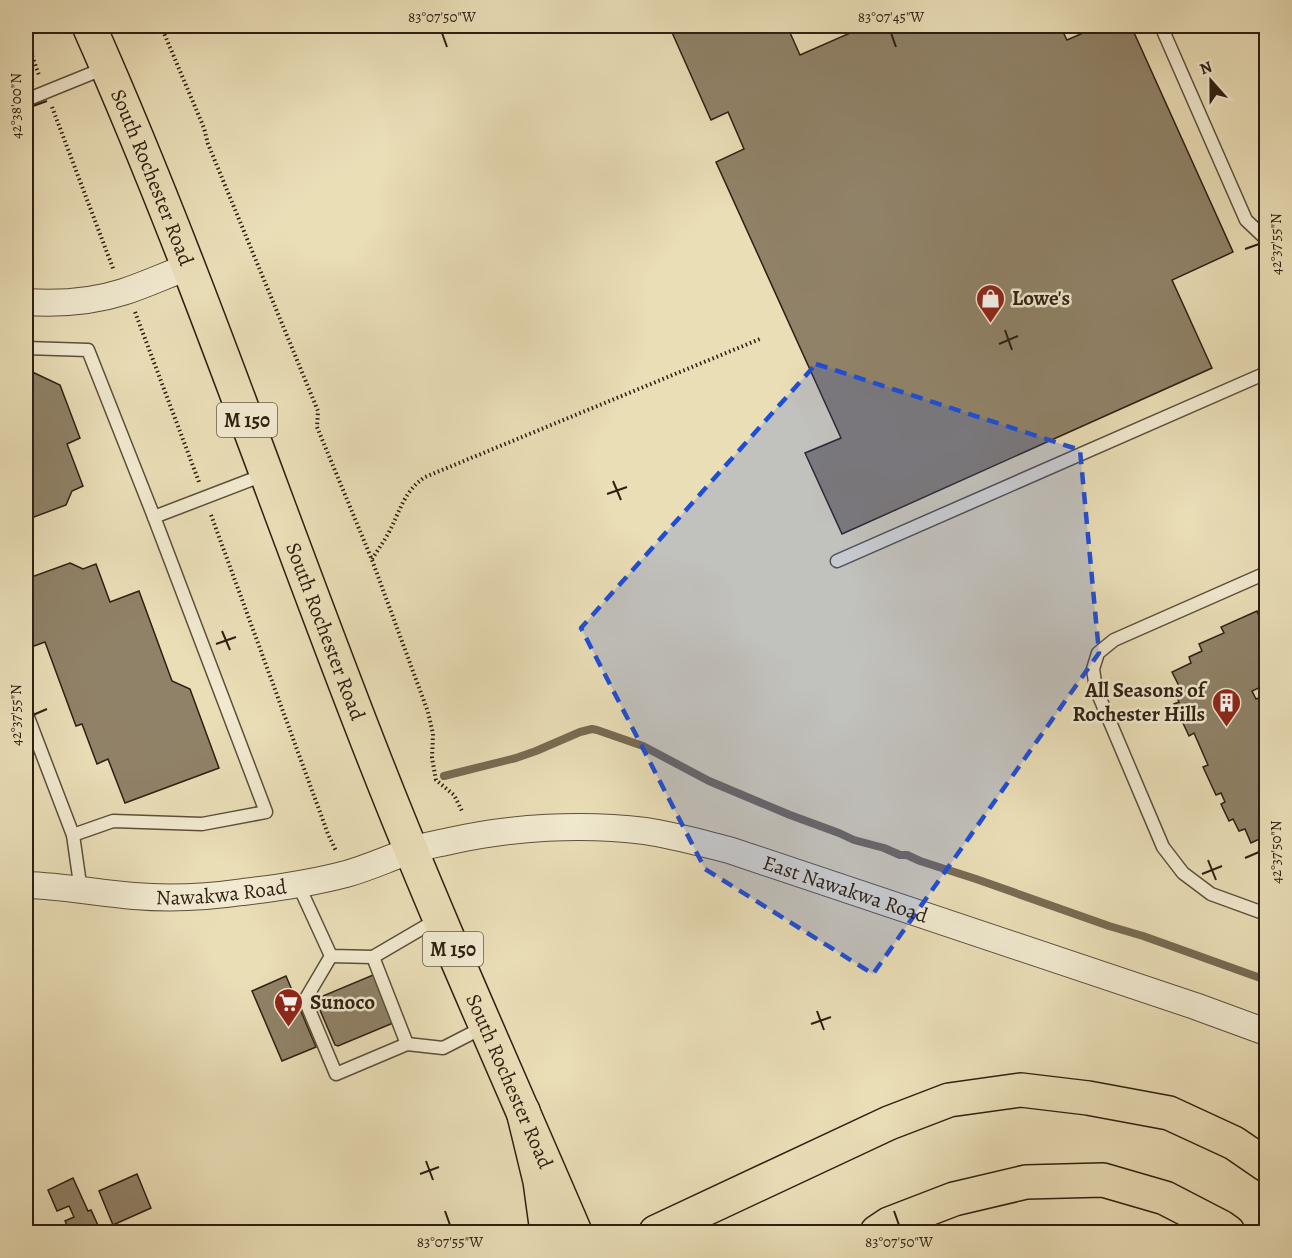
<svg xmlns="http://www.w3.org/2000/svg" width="1292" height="1258" font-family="Alegreya,serif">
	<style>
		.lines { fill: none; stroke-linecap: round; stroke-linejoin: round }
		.stream { stroke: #786b53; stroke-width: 8 }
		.building { fill: #908268; stroke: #2e1f12; stroke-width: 1.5 }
		.service-casing { stroke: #5d4f3b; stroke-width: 15 }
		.minor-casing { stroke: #5d4f3b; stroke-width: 28 }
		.primary-casing { stroke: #2e1f12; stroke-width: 36 }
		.motorway-casing { stroke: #2e1f12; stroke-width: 36 }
		.path { stroke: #2e1f12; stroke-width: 4; stroke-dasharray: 1.5 3; stroke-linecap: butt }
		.service { stroke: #f1ead0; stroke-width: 12 }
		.minor { stroke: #f1ead0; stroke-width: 26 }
		.primary { stroke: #eadeb7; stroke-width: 33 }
		.motorway { stroke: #eadeb7; stroke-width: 33 }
		.marked { fill: #1d4ed8; fill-opacity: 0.2; stroke: #1d4ed8; stroke-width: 4.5; stroke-dasharray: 12 8; stroke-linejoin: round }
		.ticks { fill: none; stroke: #2e1f12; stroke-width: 2 }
		.labels { text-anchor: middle; stroke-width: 5; stroke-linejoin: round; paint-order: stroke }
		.shield { fill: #f1ead0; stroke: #685c4b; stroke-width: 1.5 }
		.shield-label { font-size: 20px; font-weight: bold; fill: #2e1f12 }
		.street-label { font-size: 21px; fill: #2e1f12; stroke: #f1ead0 }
		.poi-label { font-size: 21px; font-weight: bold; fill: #2e1f12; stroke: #f1ead0; text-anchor: start }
		.neatline { fill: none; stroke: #2e1f12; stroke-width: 2 }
		.ticks-label { font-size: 15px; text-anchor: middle; fill: #2e1f12 }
	</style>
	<rect width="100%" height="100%" fill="#eadeb7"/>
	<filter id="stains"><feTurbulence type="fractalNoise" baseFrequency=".00333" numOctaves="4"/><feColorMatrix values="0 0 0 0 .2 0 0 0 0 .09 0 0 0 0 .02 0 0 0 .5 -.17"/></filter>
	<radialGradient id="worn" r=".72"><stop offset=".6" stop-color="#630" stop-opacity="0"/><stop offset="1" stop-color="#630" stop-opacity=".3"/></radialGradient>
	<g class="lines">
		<polyline class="stream" points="444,776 516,758 536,751 580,732 592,729 597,730 643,746 709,781 790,815 839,833 854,840 884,848 900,855 907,855 920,861 976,879 1109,926 1143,936 1266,980"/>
	</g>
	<g class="building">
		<polygon points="676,26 717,26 718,28 722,26 787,26 800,55 866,26 1060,26 1067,40 1099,26 1131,26 1233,252 1172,280 1212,368 842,534 805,453 841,438 716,162 744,149 728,112 711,120 670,28"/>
		<polygon points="26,369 60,385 80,438 67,444 83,486 72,491 66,505 26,520"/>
		<polygon points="70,563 83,569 96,564 110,602 139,591 172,681 190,689 219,768 125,803 108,759 97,764 82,724 76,726 45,642 26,649 26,579"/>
		<polygon points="1257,611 1259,616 1266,613 1266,688 1265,685 1252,691 1256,699 1261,697 1266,710 1266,714 1264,715 1266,722 1266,836 1251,843 1245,829 1239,831 1233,819 1229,821 1221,804 1225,802 1221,793 1216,795 1203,767 1208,765 1194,733 1189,736 1174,704 1179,702 1173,688 1179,686 1172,672 1191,663 1189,657 1202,651 1199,644 1224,633 1221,627"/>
		<polygon points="373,975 376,976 393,1023 338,1046 335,1045 316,1001 318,998"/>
		<polygon points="286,976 316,1047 282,1061 252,991"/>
		<polygon points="137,1174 151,1208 113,1225 99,1191"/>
		<polygon points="73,1178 88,1211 91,1210 101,1232 70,1232 65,1221 74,1217 69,1206 57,1211 48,1190"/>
	</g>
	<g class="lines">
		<defs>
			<g id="service">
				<polyline points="1161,26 1246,220 1266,239"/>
				<polyline points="26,100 105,68"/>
				<polyline points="26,348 88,350 154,517 266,474"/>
				<polyline points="837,561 1266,373"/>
				<polyline points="1266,573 1114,640 1098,653 1093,669 1096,689 1163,847 1183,873 1211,894 1266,914"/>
				<polyline points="26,712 73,835 81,891"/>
				<polyline points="73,835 113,821 202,824 266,812 154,517"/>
				<polyline points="298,884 331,956 373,957 438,919"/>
				<polyline points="331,956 305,1000 336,1074 407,1044"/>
				<polyline points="373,957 407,1044 443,1048 484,1027"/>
			</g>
			<g id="minor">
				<path d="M26 302C57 304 92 302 123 292 145 285 166 275 188 267"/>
				<path id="s1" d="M26 885C62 886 98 893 134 896 170 899 208 897 243 892 278 888 312 883 346 874 368 868 389 858 410 851 423 846 437 844 450 841 511 827 583 823 645 831 673 835 701 843 729 850L1195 1006 1266 1032"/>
			</g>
			<g id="primary">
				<path id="s2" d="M89 26C196 267 279 517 376 763 438 921 508 1076 575 1232"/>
			</g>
			<g id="motorway">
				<polyline points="523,1111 540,1181 547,1232"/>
				<polyline points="656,1232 889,1123 949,1100 1021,1090 1088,1098 1169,1113 1234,1143 1266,1165"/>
				<polyline points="877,1232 889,1224 954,1199 1026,1182 1103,1180 1165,1198 1221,1227 1228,1232"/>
			</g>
		</defs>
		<use href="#service" class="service-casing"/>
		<use href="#minor" class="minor-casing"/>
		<use href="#primary" class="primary-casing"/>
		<use href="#motorway" class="motorway-casing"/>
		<g class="path">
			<polyline points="161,26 204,128 208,144 318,411 317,427 372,560 428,712 433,734 432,758 436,780 454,795 463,813"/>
			<polyline points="26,39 39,75"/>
			<polyline points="52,107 114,271"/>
			<polyline points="135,312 199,482"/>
			<polyline points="211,515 328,834 336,851"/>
			<path d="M372 559C377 551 383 543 388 534 400 512 403 492 425 477L760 339"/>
		</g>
		<use href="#service" class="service"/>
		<use href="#minor" class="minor"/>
		<use href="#primary" class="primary"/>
		<use href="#motorway" class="motorway"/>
	</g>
	<path class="marked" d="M816 364 1080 450 1099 653 873 974 705 869 581 628Z"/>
	<path class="ticks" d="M442 33 447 47M891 33 896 47M33 106 47 101M1245 249 1259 244M1005 330 1012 350M999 344 1018 336M613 481 621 500M607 494 627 487M222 631 230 650M216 644 236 637M33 715 47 709M1245 858 1259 852M1208 860 1216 880M1202 874 1222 866M817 1011 824 1030M811 1024 831 1017M426 1161 433 1180M420 1174 439 1167M445 1211 450 1225M894 1211 899 1225"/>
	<defs>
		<symbol id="shop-pin" viewBox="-11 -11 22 30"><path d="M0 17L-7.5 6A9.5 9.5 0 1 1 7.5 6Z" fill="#8f2418" stroke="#f1ead0"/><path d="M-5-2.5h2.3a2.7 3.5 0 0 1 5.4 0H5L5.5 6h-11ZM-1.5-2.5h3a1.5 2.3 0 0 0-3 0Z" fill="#fff"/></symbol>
		<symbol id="building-pin" viewBox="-11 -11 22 30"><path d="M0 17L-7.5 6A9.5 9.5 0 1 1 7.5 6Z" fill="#8f2418" stroke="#f1ead0"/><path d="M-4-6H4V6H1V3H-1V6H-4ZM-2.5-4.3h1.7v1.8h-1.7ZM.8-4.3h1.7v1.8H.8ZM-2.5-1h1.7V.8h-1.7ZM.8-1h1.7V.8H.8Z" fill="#fff"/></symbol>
		<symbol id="supermarket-pin" viewBox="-11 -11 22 30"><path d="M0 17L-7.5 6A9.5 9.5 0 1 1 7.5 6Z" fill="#8f2418" stroke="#f1ead0"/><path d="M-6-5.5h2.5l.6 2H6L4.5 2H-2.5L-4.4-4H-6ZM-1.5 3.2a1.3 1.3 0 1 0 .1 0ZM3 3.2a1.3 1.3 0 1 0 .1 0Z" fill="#fff"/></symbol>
	</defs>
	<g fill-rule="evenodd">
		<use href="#shop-pin" x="974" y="282" width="33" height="45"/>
		<use href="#building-pin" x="1210" y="686" width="33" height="45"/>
		<use href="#supermarket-pin" x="272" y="986" width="33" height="45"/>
	</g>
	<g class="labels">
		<g class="shield">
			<rect x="217" y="403" width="60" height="34" rx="4.5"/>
			<rect x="423" y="932" width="60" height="34" rx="4.5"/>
		</g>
		<g class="shield-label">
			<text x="247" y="427">M 150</text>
			<text x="453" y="956">M 150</text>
		</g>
		<g class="street-label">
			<text dy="7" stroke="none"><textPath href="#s2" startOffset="164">South Rochester Road</textPath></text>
			<text dy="7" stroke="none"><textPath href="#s2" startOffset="650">South Rochester Road</textPath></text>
			<text dy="7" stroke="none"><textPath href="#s1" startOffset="837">East Nawakwa Road</textPath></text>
			<text dy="7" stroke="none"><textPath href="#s1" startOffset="196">Nawakwa Road</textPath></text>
			<text dy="7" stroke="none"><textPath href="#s2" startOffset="1136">South Rochester Road</textPath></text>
		</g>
		<g class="poi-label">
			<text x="1012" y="305">Lowe's</text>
			<text x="1205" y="697" text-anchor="end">All Seasons of<tspan x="1205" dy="24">Rochester Hills</tspan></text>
			<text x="310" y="1009">Sunoco</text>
		</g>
	</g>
	<rect width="1292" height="1258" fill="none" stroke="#eadeb7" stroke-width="66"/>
	<g transform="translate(1211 81) rotate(339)" stroke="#f1ead0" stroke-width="4.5" paint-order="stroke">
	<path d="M0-4.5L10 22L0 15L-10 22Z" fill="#2e1f12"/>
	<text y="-9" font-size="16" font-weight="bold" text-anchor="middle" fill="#2e1f12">N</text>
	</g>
	<rect x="33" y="33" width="1226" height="1192" class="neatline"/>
	<g class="ticks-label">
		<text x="442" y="22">83°07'50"W</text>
		<text x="891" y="22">83°07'45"W</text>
		<text transform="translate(16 106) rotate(-90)" y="5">42°38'00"N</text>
		<text transform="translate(1276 244) rotate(-90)" y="5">42°37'55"N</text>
		<text transform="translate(16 715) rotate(-90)" y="5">42°37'55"N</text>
		<text transform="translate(1276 852) rotate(-90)" y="5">42°37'50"N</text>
		<text x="450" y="1247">83°07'55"W</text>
		<text x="899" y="1247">83°07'50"W</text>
	</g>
	<rect width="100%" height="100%" filter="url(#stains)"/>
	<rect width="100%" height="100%" fill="url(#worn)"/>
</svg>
